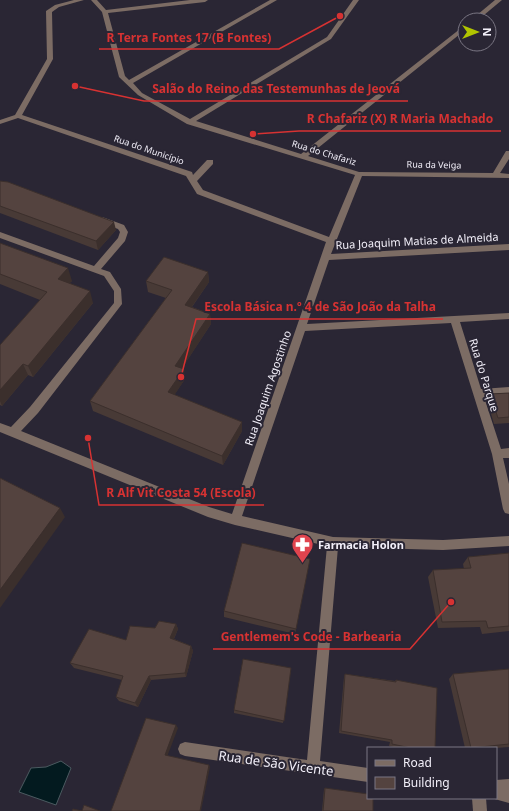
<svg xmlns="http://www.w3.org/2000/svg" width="509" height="811" font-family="'Noto Sans',sans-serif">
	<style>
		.water { fill: #031a1f; stroke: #4b5a60 }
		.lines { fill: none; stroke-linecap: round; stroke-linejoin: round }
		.minor { fill: #7c6c64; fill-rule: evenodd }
		.wall { fill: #483a36 }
		.shaded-wall { fill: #3b2f2c }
		.building { fill: #54433f; stroke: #3b2f2c }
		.labels { text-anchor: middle; stroke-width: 4; stroke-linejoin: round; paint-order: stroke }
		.far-street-label { font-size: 9px; fill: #f2eff9; stroke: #2a2634 }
		.street-label { font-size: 11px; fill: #f2eff9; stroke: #2a2634 }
		.poi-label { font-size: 11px; font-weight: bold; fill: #f2eff9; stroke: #2a2634; text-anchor: start }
		.near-street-label { font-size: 13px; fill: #f2eff9; stroke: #2a2634 }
		.leader { fill: none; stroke: #d73232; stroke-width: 1.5 }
		.callout-dot { fill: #d73232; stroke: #2a2634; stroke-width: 1.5 }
		.callout-label { font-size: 12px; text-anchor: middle; font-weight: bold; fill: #d73232; stroke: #2a2634; stroke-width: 4; stroke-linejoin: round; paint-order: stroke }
	</style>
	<rect width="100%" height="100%" fill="#2a2634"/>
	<polygon class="water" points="61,761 71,768 56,805 19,792 31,768 46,767"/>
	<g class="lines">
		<g class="minor">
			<polygon points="74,0 84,0 59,7 52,12 53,59 22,115 192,172 193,175 207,160 213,160 213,164 197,181 203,190 329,237 355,175 187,124 138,95 119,77 102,12 91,0 97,0 106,10 190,0 208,0 205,2 108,13 125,76 129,80 270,0 277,0 133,83 142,93 190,119 327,37 353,0 359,0 331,39 196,121 301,154 465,25 465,30 308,156 359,172 493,173 506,151 509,151 509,159 500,173 509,174 509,178 362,176 331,254 509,244 509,250 329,260 307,324 509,313 509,319 460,322 481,389 509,387 509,395 484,397 501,449 509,448 509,458 503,458 509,484 509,514 505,513 503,509 492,454 451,323 305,331 242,516 333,537 443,540 509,536 509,546 443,550 338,547 320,761 368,768 368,782 185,756 180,754 178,749 180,744 185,742 307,760 327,546 235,525 208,517 0,432 0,423 11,427 30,407 114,303 114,291 104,276 0,238 0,232 94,266 118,238 120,232 118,229 99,222 98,220 102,217 105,218 124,225 128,232 125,241 101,269 110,272 121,289 122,304 38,413 21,431 209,507 232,514 326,242 197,194 186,176 18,118 0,124 0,120 15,115 47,59 46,11 55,5"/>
			<polygon points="495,0 502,0 478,20 471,20"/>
			<polygon points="509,779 509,803 491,798 496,798 496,780"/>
			<polygon points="472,798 486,798 487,811 473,811"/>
		</g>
	</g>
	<g class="wall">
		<polygon points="0,181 116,230 98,250 0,213"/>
		<polygon points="0,243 72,281 69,283 93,303 33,377 28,375 2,406 0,405 0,345 40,300 0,284"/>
		<polygon points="208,272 209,282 192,307 210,314 211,324 182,368 185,379 174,395 242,422 242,431 223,465 93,411 90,401 166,298 148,292 146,281"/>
		<polygon points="509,393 509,423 494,424 487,400 490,394"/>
		<polygon points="509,553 509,631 482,634 480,627 438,628 428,577 433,570 464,569 463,564 468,557"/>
		<polygon points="310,559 295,634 224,617 224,611"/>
		<polygon points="176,624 178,629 174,639 191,646 193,651 186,677 151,680 138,707 119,701 116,697 122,680 74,668 70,663 155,628"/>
		<polygon points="291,668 283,723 234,713 234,710"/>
		<polygon points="509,669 509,747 496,748 465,748 449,679 453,674"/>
		<polygon points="345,674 395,681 396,680 435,748 398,748 389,746 390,742 339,733 344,677"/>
		<polygon points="325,788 373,811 322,811 324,789"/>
	</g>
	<g class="shaded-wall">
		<polygon points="114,222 116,230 98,250 96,241"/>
		<polygon points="68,268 72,281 62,291 58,279"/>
		<polygon points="208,272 209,282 186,315 185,305"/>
		<polygon points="90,291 93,303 33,377 28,366"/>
		<polygon points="210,314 211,324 177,376 175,366"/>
		<polygon points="23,364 28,375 2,406 0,401 0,390"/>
		<polygon points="184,369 185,379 170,402 168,392"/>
		<polygon points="242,422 242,431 223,465 222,456"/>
		<polygon points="60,508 65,517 0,608 0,590"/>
		<polygon points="176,624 178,629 172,643 170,638"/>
		<polygon points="191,646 193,651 186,677 185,673"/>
		<polygon points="149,676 151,680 138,707 135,703"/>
		<polygon points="176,725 178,728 167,757 165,755"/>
		<polygon points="209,765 210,767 201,811 200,811"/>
	</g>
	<g class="building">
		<polygon points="0,181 8,182 114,222 96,241 0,206"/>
		<polygon points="0,243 68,268 58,279 90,291 28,366 23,364 0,390 0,345 47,292 0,274"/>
		<polygon points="164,257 208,272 185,305 210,314 175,366 184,369 168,392 242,422 222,456 90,401 172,290 146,281"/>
		<polygon points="509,393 509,417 498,418 490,394"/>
		<polygon points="0,478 60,508 0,590"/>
		<polygon points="242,543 310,559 296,629 224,611"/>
		<polygon points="509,553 509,626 488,628 486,621 442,622 433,570 471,568 468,557"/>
		<polygon points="159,621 176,624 170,638 191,646 185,673 149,676 135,703 116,697 123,676 70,663 89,629 126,640 130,626 155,628"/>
		<polygon points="243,659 291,668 284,721 234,710"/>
		<polygon points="509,669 509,744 471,748 453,674"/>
		<polygon points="345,674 396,682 396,680 437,688 435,748 411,748 392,744 392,740 341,731"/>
		<polygon points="146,718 176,725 165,755 209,765 200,811 111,811"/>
		<polygon points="325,788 368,794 368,798 373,798 373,811 323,811"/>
		<polygon points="84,805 100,811 72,811 73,809 82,811"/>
	</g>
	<defs>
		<symbol id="pharmacy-pin" viewBox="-11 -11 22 30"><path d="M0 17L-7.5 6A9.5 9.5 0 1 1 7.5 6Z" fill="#e0444e" stroke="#2a2634"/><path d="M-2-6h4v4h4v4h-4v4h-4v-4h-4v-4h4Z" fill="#fff"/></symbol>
	</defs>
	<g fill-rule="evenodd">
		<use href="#pharmacy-pin" x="290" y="532" width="25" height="34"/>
	</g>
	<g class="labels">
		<g class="far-street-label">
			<text transform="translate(149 150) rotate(19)" y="3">Rua do Município</text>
			<text transform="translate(324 153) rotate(17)" y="3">Rua do Chafariz</text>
			<text transform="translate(434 165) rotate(1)" y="3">Rua da Veiga</text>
		</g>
		<g class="street-label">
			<text transform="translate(417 241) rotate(-3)" y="4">Rua Joaquim Matias de Almeida</text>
			<text transform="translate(484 375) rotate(73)" y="4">Rua do Parque</text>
			<text transform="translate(268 388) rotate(-71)" y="4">Rua Joaquim Agostinho</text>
		</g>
		<g class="poi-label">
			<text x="318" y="549">Farmacia Holon</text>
		</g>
		<g class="near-street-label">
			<text transform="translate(276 763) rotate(8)" y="5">Rua de São Vicente</text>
		</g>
	</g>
	<path class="leader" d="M340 16L279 49H99M75 86L144 101H408M253 134L299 131H501M181 377L196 319H443M88 438L99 505H264M451 602L410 649H213"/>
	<g class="callout-dot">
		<circle cx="340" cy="16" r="4"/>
		<circle cx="75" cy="86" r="4"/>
		<circle cx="253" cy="134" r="4"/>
		<circle cx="181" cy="377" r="4"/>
		<circle cx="88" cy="438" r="4"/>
		<circle cx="451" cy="602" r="4"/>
	</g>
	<g class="callout-label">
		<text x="189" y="42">R Terra Fontes 17 (B Fontes)</text>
		<text x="276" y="93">Salão do Reino das Testemunhas de Jeová</text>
		<text x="400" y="123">R Chafariz (X) R Maria Machado</text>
		<text x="320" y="311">Escola Básica n.º 4 de São João da Talha</text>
		<text x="181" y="497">R Alf Vit Costa 54 (Escola)</text>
		<text x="311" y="641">Gentlemem's Code - Barbearia</text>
	</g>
	<rect x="367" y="747" width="130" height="52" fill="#2a2634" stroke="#7a7683"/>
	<rect x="375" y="760" width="20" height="6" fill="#7c6c64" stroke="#7a7683"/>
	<text x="403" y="767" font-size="12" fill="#f2eff9">Road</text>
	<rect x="375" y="777" width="20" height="12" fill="#54433f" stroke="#7a7683"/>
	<text x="403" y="787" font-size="12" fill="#f2eff9">Building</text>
	<g transform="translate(477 32) rotate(90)"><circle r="19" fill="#2a2634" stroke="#7a7683"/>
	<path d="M0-3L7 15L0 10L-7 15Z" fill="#b1c500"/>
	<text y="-6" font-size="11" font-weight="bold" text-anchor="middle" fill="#f2eff9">N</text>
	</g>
</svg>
